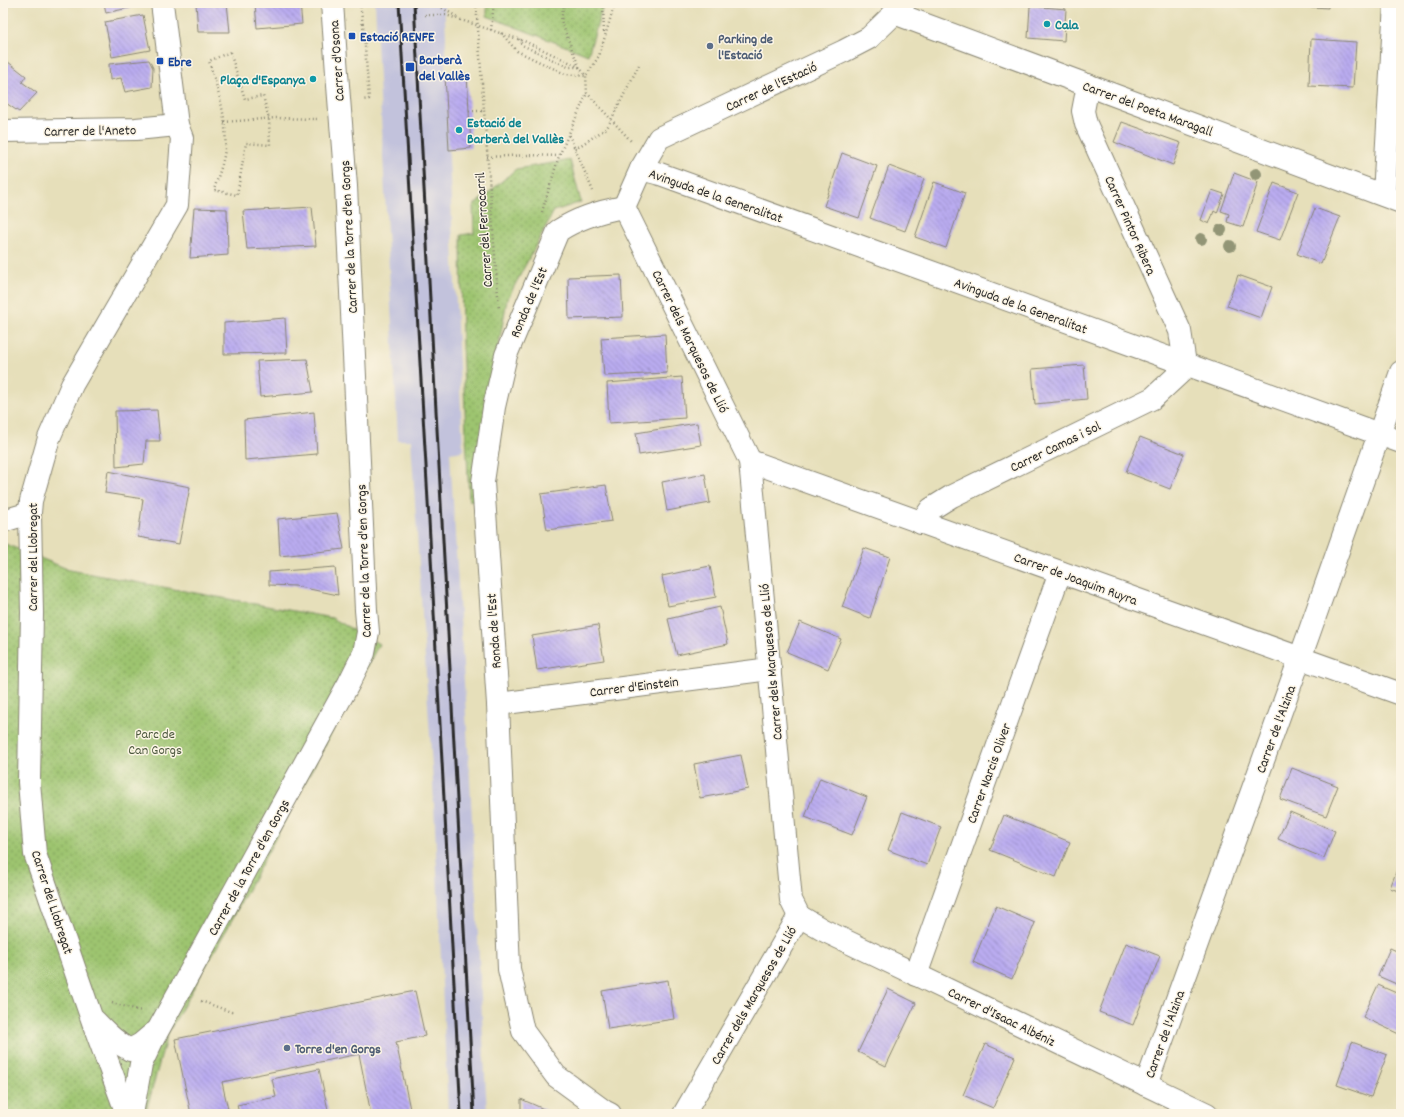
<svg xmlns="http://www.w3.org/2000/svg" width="1404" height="1117" font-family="Dekko,sans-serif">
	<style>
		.railway { fill: #c2c2dc }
		.park { fill: url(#park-dots); stroke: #64784d }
		.building { fill: url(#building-back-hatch) }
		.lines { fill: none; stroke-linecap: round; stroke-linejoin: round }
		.minor-casing { stroke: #888572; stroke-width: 24 }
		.path { stroke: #888572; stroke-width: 2.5; stroke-dasharray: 1 3; stroke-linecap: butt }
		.minor { stroke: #fff; stroke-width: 22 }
		.rail { stroke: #2b2b2b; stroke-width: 3 }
		.tree { fill: #929576 }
		.culture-dot { fill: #0f9aa8; stroke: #fcf5e5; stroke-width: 1.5 }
		.transit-dot { fill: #1a4fb4; stroke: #fcf5e5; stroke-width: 1.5 }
		.service-dot { fill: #5c6f8a; stroke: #fcf5e5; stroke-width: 1.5 }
		.labels { text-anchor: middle; stroke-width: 3; stroke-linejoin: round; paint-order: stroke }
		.culture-label { font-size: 14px; font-weight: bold; fill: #0d838f; stroke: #fcf5e5; text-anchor: start }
		.transit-label { font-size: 14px; font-weight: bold; fill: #164399; stroke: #fcf5e5; text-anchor: start }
		.service-label { font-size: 14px; font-weight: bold; fill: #4e5e75; stroke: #fcf5e5; text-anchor: start }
		.street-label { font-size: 14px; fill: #2b2b2b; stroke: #fcf5e5 }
		.park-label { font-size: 14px; fill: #4d593f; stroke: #fcf5e5 }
	</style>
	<defs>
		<pattern id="park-dots" width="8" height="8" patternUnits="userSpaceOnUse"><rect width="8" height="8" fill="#9dc46f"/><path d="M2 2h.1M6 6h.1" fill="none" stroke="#809f5b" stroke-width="1.8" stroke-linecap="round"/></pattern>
		<pattern id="building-back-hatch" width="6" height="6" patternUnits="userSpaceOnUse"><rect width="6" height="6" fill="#baacf0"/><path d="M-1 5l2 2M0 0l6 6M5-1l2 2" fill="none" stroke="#978cc3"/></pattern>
	</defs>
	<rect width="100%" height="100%" fill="#fcf5e5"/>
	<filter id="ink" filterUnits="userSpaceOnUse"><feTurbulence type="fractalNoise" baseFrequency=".025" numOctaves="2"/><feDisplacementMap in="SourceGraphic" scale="8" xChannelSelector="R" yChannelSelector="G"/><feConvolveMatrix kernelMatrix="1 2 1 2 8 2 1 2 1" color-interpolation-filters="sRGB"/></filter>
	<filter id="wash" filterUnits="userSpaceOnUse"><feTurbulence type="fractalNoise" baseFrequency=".012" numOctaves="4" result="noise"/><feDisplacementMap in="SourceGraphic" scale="16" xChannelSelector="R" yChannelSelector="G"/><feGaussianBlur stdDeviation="0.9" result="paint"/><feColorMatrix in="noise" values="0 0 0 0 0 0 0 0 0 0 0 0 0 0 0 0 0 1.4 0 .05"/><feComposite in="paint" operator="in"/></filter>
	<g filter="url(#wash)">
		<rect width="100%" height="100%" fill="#e6dfba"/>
		<polygon class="railway" points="375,3 444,3 446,36 445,75 463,451 450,453 470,780 487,1114 448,1114 433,783 411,440 398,440"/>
		<g class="park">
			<polygon points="487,3 604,3 588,55 487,16"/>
			<polygon points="570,160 581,202 554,211 507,300 495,365 479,501 469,500 462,343 461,235 474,233 473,206 516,169"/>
			<polygon points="3,543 70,570 332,618 379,644 227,929 167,1035 147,1108 149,1114 3,1114"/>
		</g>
		<g id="blocks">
			<g class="building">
				<polygon points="104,3 142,3 142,5 106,13"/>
				<polygon points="196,3 227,3 230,32 198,32"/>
				<polygon points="255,3 300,3 302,24 257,28"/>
				<polygon points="1299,3 1328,3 1328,8 1298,6"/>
				<polygon points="1030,6 1066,9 1064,41 1028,38"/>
				<polygon points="143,15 150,50 112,57 105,22"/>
				<polygon points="1311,39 1356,42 1353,88 1309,86"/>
				<polygon points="3,58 26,76 22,82 37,93 19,112 3,101"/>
				<polygon points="149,60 153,68 152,87 125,92 121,78 110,80 109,64"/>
				<polygon points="467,74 471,148 449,150 445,75"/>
				<polygon points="1122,122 1181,143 1173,165 1114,142"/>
				<polygon points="842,153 877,166 859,218 824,206"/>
				<polygon points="889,166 924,179 905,231 870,218"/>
				<polygon points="1234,173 1258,182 1243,227 1227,222 1229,214 1221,211"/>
				<polygon points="934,182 965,193 946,248 915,237"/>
				<polygon points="1274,183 1298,192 1280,240 1256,232"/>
				<polygon points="1212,190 1224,194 1217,213 1214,211 1209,224 1201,220"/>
				<polygon points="312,207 316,246 247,249 243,211"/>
				<polygon points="194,208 227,209 228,255 190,258"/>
				<polygon points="1315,208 1340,217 1321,264 1297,254"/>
				<polygon points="621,275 623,317 569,319 568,277"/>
				<polygon points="1238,275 1272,287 1261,318 1227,306"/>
				<polygon points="285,318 287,353 224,354 224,323"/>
				<polygon points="665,334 667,373 604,376 601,338"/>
				<polygon points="307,359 313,392 260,397 257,361"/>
				<polygon points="1084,365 1087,399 1035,404 1032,369"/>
				<polygon points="682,377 685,418 609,423 607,383"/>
				<polygon points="157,410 160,441 146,441 144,464 116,467 115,411"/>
				<polygon points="314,412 317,454 245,460 244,420"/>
				<polygon points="697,423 701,445 639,455 636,433"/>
				<polygon points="1140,437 1184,454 1170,489 1126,472"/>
				<polygon points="108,471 190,487 179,544 138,537 143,499 105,493"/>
				<polygon points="705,474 710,503 667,511 662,482"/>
				<polygon points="606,485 612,521 547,530 541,494"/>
				<polygon points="337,513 344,549 280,556 278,519"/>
				<polygon points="864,548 890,557 870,618 842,607"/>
				<polygon points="710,566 716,597 668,606 662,576"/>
				<polygon points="335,567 338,595 295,586 269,585 269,572"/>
				<polygon points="720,607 728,644 677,655 668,619"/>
				<polygon points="800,622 841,639 828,669 787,652"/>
				<polygon points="598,625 604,660 537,670 532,636"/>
				<polygon points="741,755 748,789 700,798 694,764"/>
				<polygon points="1292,768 1338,786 1326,816 1280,799"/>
				<polygon points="820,778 867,797 852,835 805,817"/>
				<polygon points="902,812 941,827 927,865 888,850"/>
				<polygon points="1290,812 1335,831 1324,858 1278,839"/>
				<polygon points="1004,815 1070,842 1056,877 990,850"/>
				<polygon points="1401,859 1401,892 1390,888"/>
				<polygon points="996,906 1035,923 1012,979 973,962"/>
				<polygon points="1126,943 1160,956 1133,1025 1099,1012"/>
				<polygon points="1390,948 1401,953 1401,986 1378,976"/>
				<polygon points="668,980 674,1019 608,1029 602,991"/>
				<polygon points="1378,985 1401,995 1401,1035 1363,1017"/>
				<polygon points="888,989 916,1003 886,1066 858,1052"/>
				<polygon points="415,991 425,1036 396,1042 411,1114 371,1114 359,1054 222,1082 229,1114 191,1114 175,1039"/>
				<polygon points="1352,1042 1387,1055 1371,1097 1337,1085"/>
				<polygon points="985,1044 1015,1057 993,1108 963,1095"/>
				<polygon points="319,1069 329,1114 239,1114 237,1105 276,1097 272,1079"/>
				<polygon points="521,1099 555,1114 521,1114"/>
				<polygon points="1143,1109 1154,1114 1141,1114"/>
			</g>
		</g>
	</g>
	<g filter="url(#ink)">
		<use href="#blocks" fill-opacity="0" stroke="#888572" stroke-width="1"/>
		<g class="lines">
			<defs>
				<g id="minor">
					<polyline points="894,13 1401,202"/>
					<polyline points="3,131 136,129 177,125"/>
					<polyline points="641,169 660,174 1401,442"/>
					<polyline points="1384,195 1395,3"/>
					<polyline points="624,207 750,461 791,900 799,916"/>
					<polyline points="624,207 641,169 659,138 844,51 869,38 902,6 904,3"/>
					<polyline points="750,461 1401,694"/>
					<polyline points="3,521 30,513"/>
					<polyline points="921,523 931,509 952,496 1153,398 1181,372 1185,364 1180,331 1086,124 1083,111 1088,85"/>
					<polyline points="498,704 770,669"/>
					<polyline points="799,916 823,930 1207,1114"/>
					<polyline points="916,975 1060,572"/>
					<path d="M95 1021C106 1032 116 1043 130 1050L141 1044 154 1033"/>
					<polyline points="1146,1085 1308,636 1401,372"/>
					<polyline points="127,1114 94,1025 35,854 29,782 32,613 30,513 31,501 49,438 72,385 177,205 182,138 177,125 162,3"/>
					<polyline points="132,1114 141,1064 152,1041 349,683 364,653 368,632 366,610 346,186 337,73 332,3"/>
					<path d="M610 1114 604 1111 556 1076 523 1031 509 969 498 704 483 482 494 407 506 355 558 231C578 218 601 211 624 207"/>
					<polyline points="684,1114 799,916"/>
				</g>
			</defs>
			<use href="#minor" class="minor-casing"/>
			<g class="path">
				<polyline points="360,3 364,33 369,99 362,100"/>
				<polyline points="476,3 499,310"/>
				<polyline points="603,3 604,34"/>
				<polyline points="442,8 459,18"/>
				<polyline points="425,15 446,15 524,41 569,62 579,67 586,76 587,93 631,141"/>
				<polyline points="491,30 494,3"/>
				<polyline points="501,33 517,51 565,74 586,76 599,56 615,3"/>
				<polyline points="519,39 522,45 568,67 579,67 561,21 564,3"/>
				<path d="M230 52 245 99 263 96 269 119 270 145 246 143 237 195 214 190C218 176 224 162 225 148 228 118 217 89 209 61Z"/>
				<polyline points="469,111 484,111"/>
				<polyline points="224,122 275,118 317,119"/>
				<polyline points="569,135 593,191"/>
				<polyline points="575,149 607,128 639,65"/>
				<polyline points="487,157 529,155 559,156"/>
				<polyline points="542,212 559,156 587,93"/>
				<polyline points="3,559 6,550"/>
				<polyline points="201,1001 234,1013"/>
				<polyline points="112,1003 142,1011"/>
			</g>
			<use href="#minor" class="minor"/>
			<g class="rail">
				<polyline points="399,3 427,483 461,1114"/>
				<polyline points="414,3 474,1114"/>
			</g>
		</g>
		<g class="tree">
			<circle cx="1256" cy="174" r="6"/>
			<circle cx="1221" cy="230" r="6"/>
			<circle cx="1201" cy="239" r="6"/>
			<circle cx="1230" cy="246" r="6"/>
		</g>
	</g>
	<g class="culture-dot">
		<circle cx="1047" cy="24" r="4"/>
		<circle cx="313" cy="79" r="4"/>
		<circle cx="459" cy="130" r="4"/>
	</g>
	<g class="transit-dot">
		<rect x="348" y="32" width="8" height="8" rx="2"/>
		<rect x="156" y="57" width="8" height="8" rx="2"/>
		<rect x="405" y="62" width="10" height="10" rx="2"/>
	</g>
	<g class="service-dot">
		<circle cx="710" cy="46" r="4"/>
		<circle cx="287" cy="1048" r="4"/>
	</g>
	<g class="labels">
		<g class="culture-label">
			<text x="1055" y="29">Cala</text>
			<text x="305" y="84" text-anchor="end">Plaça d'Espanya</text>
			<text x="467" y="127">Estació de<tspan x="467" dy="16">Barberà del Vallès</tspan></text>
		</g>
		<g class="transit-label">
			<text x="360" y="41">Estació RENFE</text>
			<text x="419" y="64">Barberà<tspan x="419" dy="16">del Vallès</tspan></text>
			<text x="168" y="66">Ebre</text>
		</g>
		<g class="service-label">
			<text x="718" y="43">Parking de<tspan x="718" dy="16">l'Estació</tspan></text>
			<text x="295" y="1053">Torre d'en Gorgs</text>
		</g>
		<g class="street-label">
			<text transform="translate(336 61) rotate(-94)" y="5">Carrer d'Osona</text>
			<text transform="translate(771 86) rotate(-25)" y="5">Carrer de l'Estació</text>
			<text transform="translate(1148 108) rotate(20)" y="5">Carrer del Poeta Maragall</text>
			<text transform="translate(90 130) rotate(-1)" y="5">Carrer de l'Aneto</text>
			<text transform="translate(716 195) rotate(19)" y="5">Avinguda de la Generalitat</text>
			<text transform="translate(1131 225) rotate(66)" y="5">Carrer Pintor Ribera</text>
			<text transform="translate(483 230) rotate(-94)" y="5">Carrer del Ferrocarril</text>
			<text transform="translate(348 237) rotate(-93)" y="5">Carrer de la Torre d'en Gorgs</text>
			<text transform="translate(528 302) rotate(-67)" y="5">Ronda de l'Est</text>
			<text transform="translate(1021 305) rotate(20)" y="5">Avinguda de la Generalitat</text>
			<text transform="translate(691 341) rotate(64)" y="5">Carrer dels Marquesos de Llió</text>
			<text transform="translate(1055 446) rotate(-26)" y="5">Carrer Camas i Sol</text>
			<text transform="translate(32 557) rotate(-90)" y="5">Carrer del Llobregat</text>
			<text transform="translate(363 561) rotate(-92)" y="5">Carrer de la Torre d'en Gorgs</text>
			<text transform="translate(1076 578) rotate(20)" y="5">Carrer de Joaquim Ruyra</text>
			<text transform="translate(493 631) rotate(-94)" y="5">Ronda de l'Est</text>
			<text transform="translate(770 662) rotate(-95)" y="5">Carrer dels Marquesos de Llió</text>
			<text transform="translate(634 686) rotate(-7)" y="5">Carrer d'Einstein</text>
			<text transform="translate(1275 729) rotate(-70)" y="5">Carrer de l'Alzina</text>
			<text transform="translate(988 773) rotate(-70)" y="5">Carrer Narcis Oliver</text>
			<text transform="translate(248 867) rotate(-61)" y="5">Carrer de la Torre d'en Gorgs</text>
			<text transform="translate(53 902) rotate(72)" y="5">Carrer del Llobregat</text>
			<text transform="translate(753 995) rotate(-60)" y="5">Carrer dels Marquesos de Llió</text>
			<text transform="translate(1002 1016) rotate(26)" y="5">Carrer d'Isaac Albéniz</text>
			<text transform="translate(1164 1034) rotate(-70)" y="5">Carrer de l'Alzina</text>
		</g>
		<g class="park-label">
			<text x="155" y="738">Parc de<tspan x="155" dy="16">Can Gorgs</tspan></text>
		</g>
	</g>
	<rect width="1404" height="1117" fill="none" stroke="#fcf5e5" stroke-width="16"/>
</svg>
